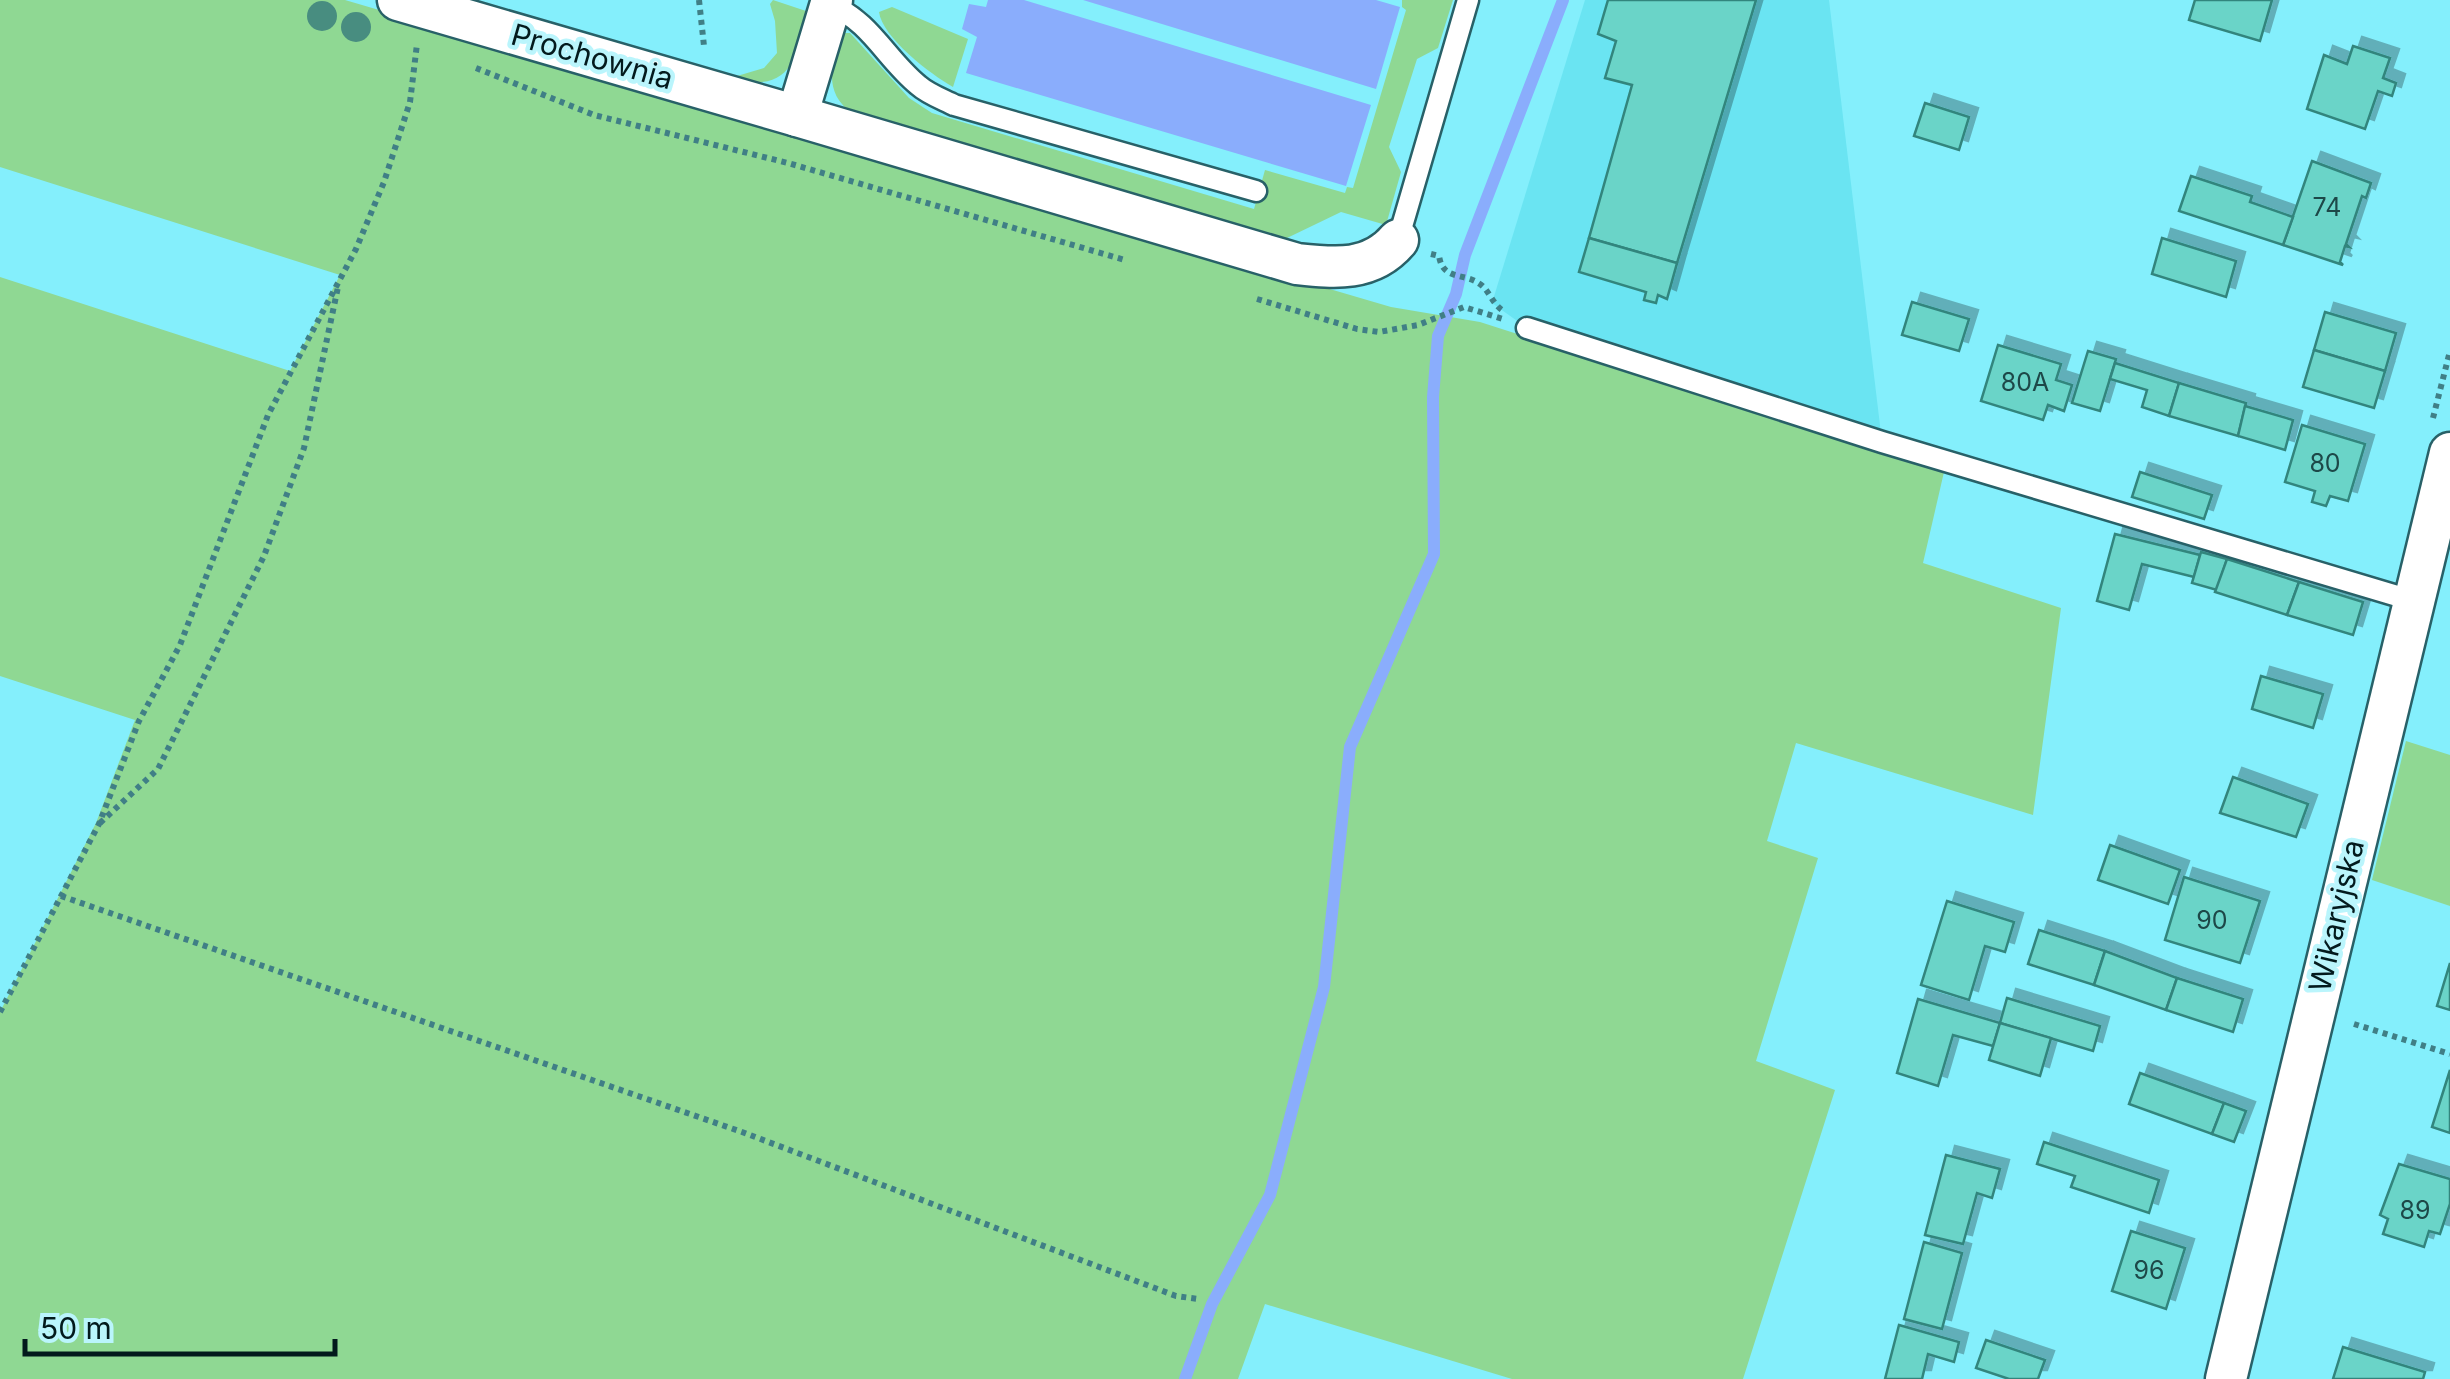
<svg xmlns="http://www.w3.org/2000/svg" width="2450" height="1379" font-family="Inter,sans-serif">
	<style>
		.built { fill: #6ae4f2 }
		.green { fill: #8fd893 }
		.water { fill: #8aadfc }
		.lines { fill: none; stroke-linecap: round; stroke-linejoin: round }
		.stream { stroke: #8aadfc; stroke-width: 12 }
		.building { fill: #6ad4c8; stroke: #32857d; stroke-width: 2.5; filter: url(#shadow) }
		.lane-casing { stroke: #286168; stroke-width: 25 }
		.street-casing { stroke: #286168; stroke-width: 45 }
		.path { stroke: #407f86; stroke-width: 6; stroke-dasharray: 5 5; stroke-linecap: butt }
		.lane { stroke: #fff; stroke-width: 20 }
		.street { stroke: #fff; stroke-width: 40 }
		.tree { fill: #488d80 }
		.labels { text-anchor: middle; stroke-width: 9; stroke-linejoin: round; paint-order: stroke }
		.number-label { font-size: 25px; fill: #1d4848 }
		.street-label { font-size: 30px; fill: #031a1d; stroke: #baf5fc }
	</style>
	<defs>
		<filter id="shadow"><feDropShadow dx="9" dy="-9" stdDeviation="0" flood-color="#0004"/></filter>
	</defs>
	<rect width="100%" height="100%" fill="#84effc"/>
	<polygon class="built" points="1585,0 1829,0 1882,442 1527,328 1492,303"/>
	<g class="green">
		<polygon points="0,0 345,0 1391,307 1480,322 1944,472 1923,563 2061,608 2033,815 1796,743 1767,841 1818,858 1756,1061 1835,1090 1743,1379 1512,1379 1265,1304 1238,1379 0,1379 0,1012 96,823 135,720 0,676 0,277 290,371 340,275 0,167"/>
		<path d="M773 0 809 12C794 64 791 93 727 79L764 68 777 53 775 21 770 4Z"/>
		<path d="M1402 0H1453L1438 48 1417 59 1389 147 1401 172 1386 225 1341 212 1287 238H1278L853 114C822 92 832 65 841 33H850L909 98 932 113 1254 209 1265 170 1345 193 1347 187 1353 188 1406 10 1402 7Z"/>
		<path d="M892 7 968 39 953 87C930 74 882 37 879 12Z"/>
		<polygon points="2406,741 2450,755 2450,906 2372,880"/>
	</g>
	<g class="water">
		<polygon points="988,0 1024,0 1371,105 1346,186 966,73 977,37 962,29 969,4 986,7"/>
		<polygon points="1083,0 1376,0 1400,7 1376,89"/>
	</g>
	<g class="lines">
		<polyline class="stream" points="1185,1379 1212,1304 1270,1195 1324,987 1350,747 1434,554 1433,397 1438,336 1456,294 1465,255 1563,0"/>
	</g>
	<g class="building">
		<polygon points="1608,0 1756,0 1677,263 1589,238 1632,85 1605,78 1616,41 1598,34"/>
		<polygon points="2195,0 2272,0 2260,41 2189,20"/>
		<polygon points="2353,46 2390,58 2383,78 2396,83 2392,96 2378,91 2365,129 2307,109 2324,55 2347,64"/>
		<polygon points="1925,103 1969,117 1959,150 1914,136"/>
		<polygon points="2312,161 2371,183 2366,198 2362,196 2346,244 2349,247 2345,246 2340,262 2343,265 2283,245"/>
		<polygon points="2191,176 2252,196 2250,202 2293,217 2283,245 2179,211"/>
		<polygon points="1589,238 1677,263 1667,299 1658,295 1656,303 1644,300 1646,292 1579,272"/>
		<polygon points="2162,238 2236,261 2226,297 2152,274"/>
		<polygon points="1912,302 1969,319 1959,351 1902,335"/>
		<polygon points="2325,312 2396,333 2385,371 2314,350"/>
		<polygon points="1998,345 2061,364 2056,380 2072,385 2064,411 2048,405 2043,420 1981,401"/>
		<polygon points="2314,350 2385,371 2374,408 2303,387"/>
		<polygon points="2088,351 2116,359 2100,411 2072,403"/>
		<polygon points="2115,363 2179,383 2169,416 2142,407 2147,390 2110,379"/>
		<polygon points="2179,383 2246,403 2238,436 2169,416"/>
		<polygon points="2245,406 2293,420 2285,450 2238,436"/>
		<polygon points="2302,425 2365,444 2348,501 2330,496 2326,506 2312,502 2315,491 2285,482"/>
		<polygon points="2140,472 2212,495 2204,519 2132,497"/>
		<polygon points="2115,534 2200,555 2194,577 2142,564 2129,610 2097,601"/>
		<polygon points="2201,552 2227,559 2217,590 2192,583"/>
		<polygon points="2227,559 2299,582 2287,615 2215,592"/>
		<polygon points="2299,582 2363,602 2353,635 2287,615"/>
		<polygon points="2261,676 2323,694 2313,728 2252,709"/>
		<polygon points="2233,777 2308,804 2296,837 2220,813"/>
		<polygon points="2110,845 2180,870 2168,904 2098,880"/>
		<polygon points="2184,877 2260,901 2240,963 2165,940"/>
		<polygon points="1947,901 2014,922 2005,952 1985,946 1969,1000 1921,985"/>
		<polygon points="2039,930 2105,951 2094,985 2028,964"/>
		<polygon points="2105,951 2177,978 2166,1010 2094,985"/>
		<polygon points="2450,963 2450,1010 2437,1006"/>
		<polygon points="2177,978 2243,999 2233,1032 2166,1010"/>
		<polygon points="2007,998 2100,1026 2093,1051 2000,1023"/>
		<polygon points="1918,999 2000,1023 1993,1046 1953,1035 1938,1086 1897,1073"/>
		<polygon points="2000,1023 2051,1038 2040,1076 1989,1060"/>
		<polygon points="2450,1070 2450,1133 2432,1127"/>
		<polygon points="2140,1073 2224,1103 2212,1134 2129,1104"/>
		<polygon points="2224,1103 2246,1111 2234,1142 2212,1134"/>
		<polygon points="2044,1142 2159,1180 2149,1213 2071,1187 2075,1176 2037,1164"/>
		<polygon points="1946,1155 2000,1169 1992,1198 1977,1193 1963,1244 1925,1235"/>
		<polygon points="2399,1164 2450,1179 2450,1204 2440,1234 2429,1231 2424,1247 2383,1234 2388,1219 2380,1215"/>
		<polygon points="2131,1231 2185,1248 2166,1309 2112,1291"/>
		<polygon points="1924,1242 1962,1253 1942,1329 1904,1319"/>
		<polygon points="1899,1325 1959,1342 1954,1362 1928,1354 1922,1379 1885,1379"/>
		<polygon points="1986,1340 2045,1360 2038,1379 2009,1379 1976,1368"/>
		<polygon points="2343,1347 2425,1372 2423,1379 2333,1379"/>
	</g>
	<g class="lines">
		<defs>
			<g id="lane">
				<path d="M831 5C871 22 886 59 918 85 928 94 942 99 954 105L1256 191"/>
				<polyline points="1398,240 1468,0"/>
				<polyline points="1527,328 1882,442 2414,601"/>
			</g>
			<g id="street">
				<polyline points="398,0 797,116"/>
				<path d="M832 0 797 116 1297 264C1335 268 1371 272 1398 240"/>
				<polyline points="2226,1379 2450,453"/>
			</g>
		</defs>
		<use href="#lane" class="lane-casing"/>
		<use href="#street" class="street-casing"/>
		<g class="path">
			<polyline points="699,0 704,46"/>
			<polyline points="476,68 594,115 788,163 1125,260"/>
			<path d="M1431 254 1439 256C1443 281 1463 272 1480 284 1489 290 1492 303 1502 310"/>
			<polyline points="1257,299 1357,329 1379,332 1418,325 1464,307 1503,319"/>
			<polyline points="2433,418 2450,351"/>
			<polyline points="100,823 158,769 264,556 304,448 338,287"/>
			<polyline points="61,896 742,1132 1176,1296 1198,1299"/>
			<polyline points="0,1012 99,824 139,721 180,645 268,415 356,249 384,182 410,102 417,44"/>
			<polyline points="2354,1024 2450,1054"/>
		</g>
		<use href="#lane" class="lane"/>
		<use href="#street" class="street"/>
	</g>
	<g class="tree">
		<circle cx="322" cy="16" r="15"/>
		<circle cx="356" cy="27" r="15"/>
	</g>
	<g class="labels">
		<g class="number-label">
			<text x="2327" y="216">74</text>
			<text x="2025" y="391">80A</text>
			<text x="2325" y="472">80</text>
			<text x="2212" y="929">90</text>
			<text x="2415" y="1219">89</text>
			<text x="2149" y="1279">96</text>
		</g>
		<g class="street-label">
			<text transform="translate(592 57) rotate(16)" y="10">Prochownia</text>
			<text transform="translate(2337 916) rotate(-77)" y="10">Wikaryjska</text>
		</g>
	</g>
	<path d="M25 1339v15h310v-15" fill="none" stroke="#031a1d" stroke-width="5"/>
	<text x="40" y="1339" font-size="30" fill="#031a1d" stroke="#baf5fc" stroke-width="8" paint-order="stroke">50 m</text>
</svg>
